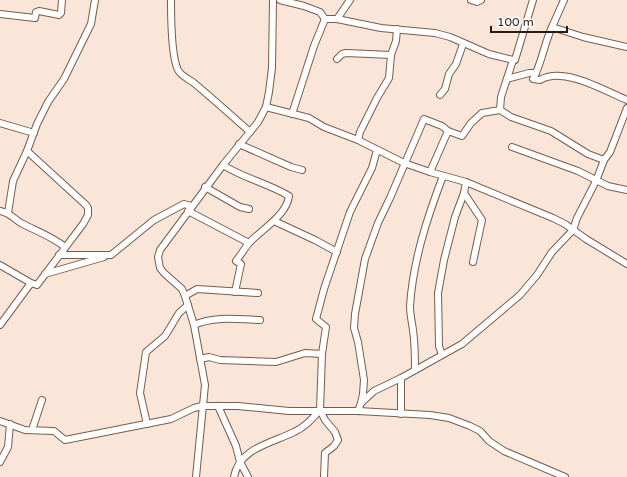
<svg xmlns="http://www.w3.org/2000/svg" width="627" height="477" font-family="'Varela Round',sans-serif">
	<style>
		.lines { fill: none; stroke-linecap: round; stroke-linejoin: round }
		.minor-casing { stroke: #785c49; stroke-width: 8 }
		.minor { stroke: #fff; stroke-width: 6 }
	</style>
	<rect width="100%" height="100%" fill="#fae6d9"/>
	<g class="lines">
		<defs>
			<g id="minor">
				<path d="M171 0C171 17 171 56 178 70 181 76 189 79 194 83 213 99 231 115 250 132"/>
				<polyline points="280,0 304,6 320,12 325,19 337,19 381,28 435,33 450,37 489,54 513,60"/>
				<polyline points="471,0 477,2 481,0"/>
				<polyline points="564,0 552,27 583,37 627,47"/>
				<polyline points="0,14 35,18 36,12 39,11 59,15 61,13 62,0"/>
				<polyline points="337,19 350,0"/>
				<path d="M552 27C544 44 542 63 533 79L540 80C564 66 605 91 627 100"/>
				<polyline points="337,59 342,54 346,53 391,55"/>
				<polyline points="507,79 529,73 536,73"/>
				<polyline points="440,95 445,89 449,74 456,64 463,44"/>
				<polyline points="266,107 309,118 324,127 358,140 404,163 430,172 466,182 553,218 565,224 586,239 627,264"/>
				<polyline points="500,110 511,117 551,131 588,154 604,160"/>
				<polyline points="292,114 314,46 325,19"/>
				<polyline points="0,123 34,133"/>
				<polyline points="448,131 462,136 471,123 482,113 500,110 501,97 513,60 515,60 533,0"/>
				<polyline points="358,140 360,132 377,98 389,78 391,55 396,41 397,29"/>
				<polyline points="239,144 291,167 302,170"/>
				<polyline points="512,147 578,171 608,186 627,190"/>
				<path d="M223 165C243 178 267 183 289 196 287 215 261 230 249 243 244 249 241 255 236 261L241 264 235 292"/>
				<polyline points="205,187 240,207 249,209"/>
				<polyline points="464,193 482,220 473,262"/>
				<path d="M0 211C10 213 13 218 21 223 36 231 51 236 65 247"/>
				<polyline points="188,211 249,243"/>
				<polyline points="8,213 13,181 27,151 37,124 48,102 64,79 91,24 95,0"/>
				<polyline points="274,221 315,240 337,252"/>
				<polyline points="59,255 111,255 154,220 184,204 191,206"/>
				<polyline points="0,265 31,283"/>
				<polyline points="45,274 104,257"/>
				<polyline points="185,296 197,289 258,293"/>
				<polyline points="0,325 31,283 37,285 83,224 88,215 88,208 86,205 27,151"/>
				<path d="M194 325C213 316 238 319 260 320"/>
				<polyline points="442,355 439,346 438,293 444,260 455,217 464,193 466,182"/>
				<polyline points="200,359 209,357 220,360 276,362 305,353 322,354"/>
				<path d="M415 370C415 357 415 344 413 330 412 322 410 315 410 306 413 261 427 218 443 176"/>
				<polyline points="401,378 401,414"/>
				<polyline points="361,403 363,394 364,380 358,342 354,328 355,314 365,259 378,223 390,198 424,119 442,126 448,131 430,172"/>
				<polyline points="218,406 236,446 240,462 248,477"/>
				<polyline points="358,411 361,403 374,391 401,378 462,344 520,295 537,275 552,252 573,230 577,218 596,181 604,160 610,152 627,108"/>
				<polyline points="0,421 25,430 54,431 65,440 171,419 194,408 202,406 238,406 289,411 358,411 430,415 449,418 470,426 480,431 489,441 504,451 565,477"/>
				<polyline points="147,424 140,393 146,352 165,336 179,313 188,305"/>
				<polyline points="32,430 42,400"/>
				<polyline points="0,462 8,447 10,424"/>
				<polyline points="196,477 205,385 194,325 185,296 182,289 164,273 160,268 158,257 160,250 223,165 258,122 266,107 269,92 272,68 273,0"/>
				<path d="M234 477C239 448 272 443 294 432 305 427 312 419 320 410"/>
				<polyline points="324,477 325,453 334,446 338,440 335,432 325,420 320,410 322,354 326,327 316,319 324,289 350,212 372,168 377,150"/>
			</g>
		</defs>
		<use href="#minor" class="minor-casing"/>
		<use href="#minor" class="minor"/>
	</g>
	<path d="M491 26v6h76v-6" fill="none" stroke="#271c14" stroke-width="2"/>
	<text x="497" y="26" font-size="12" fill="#271c14" stroke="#ffffff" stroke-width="3" paint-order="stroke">100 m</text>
</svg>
